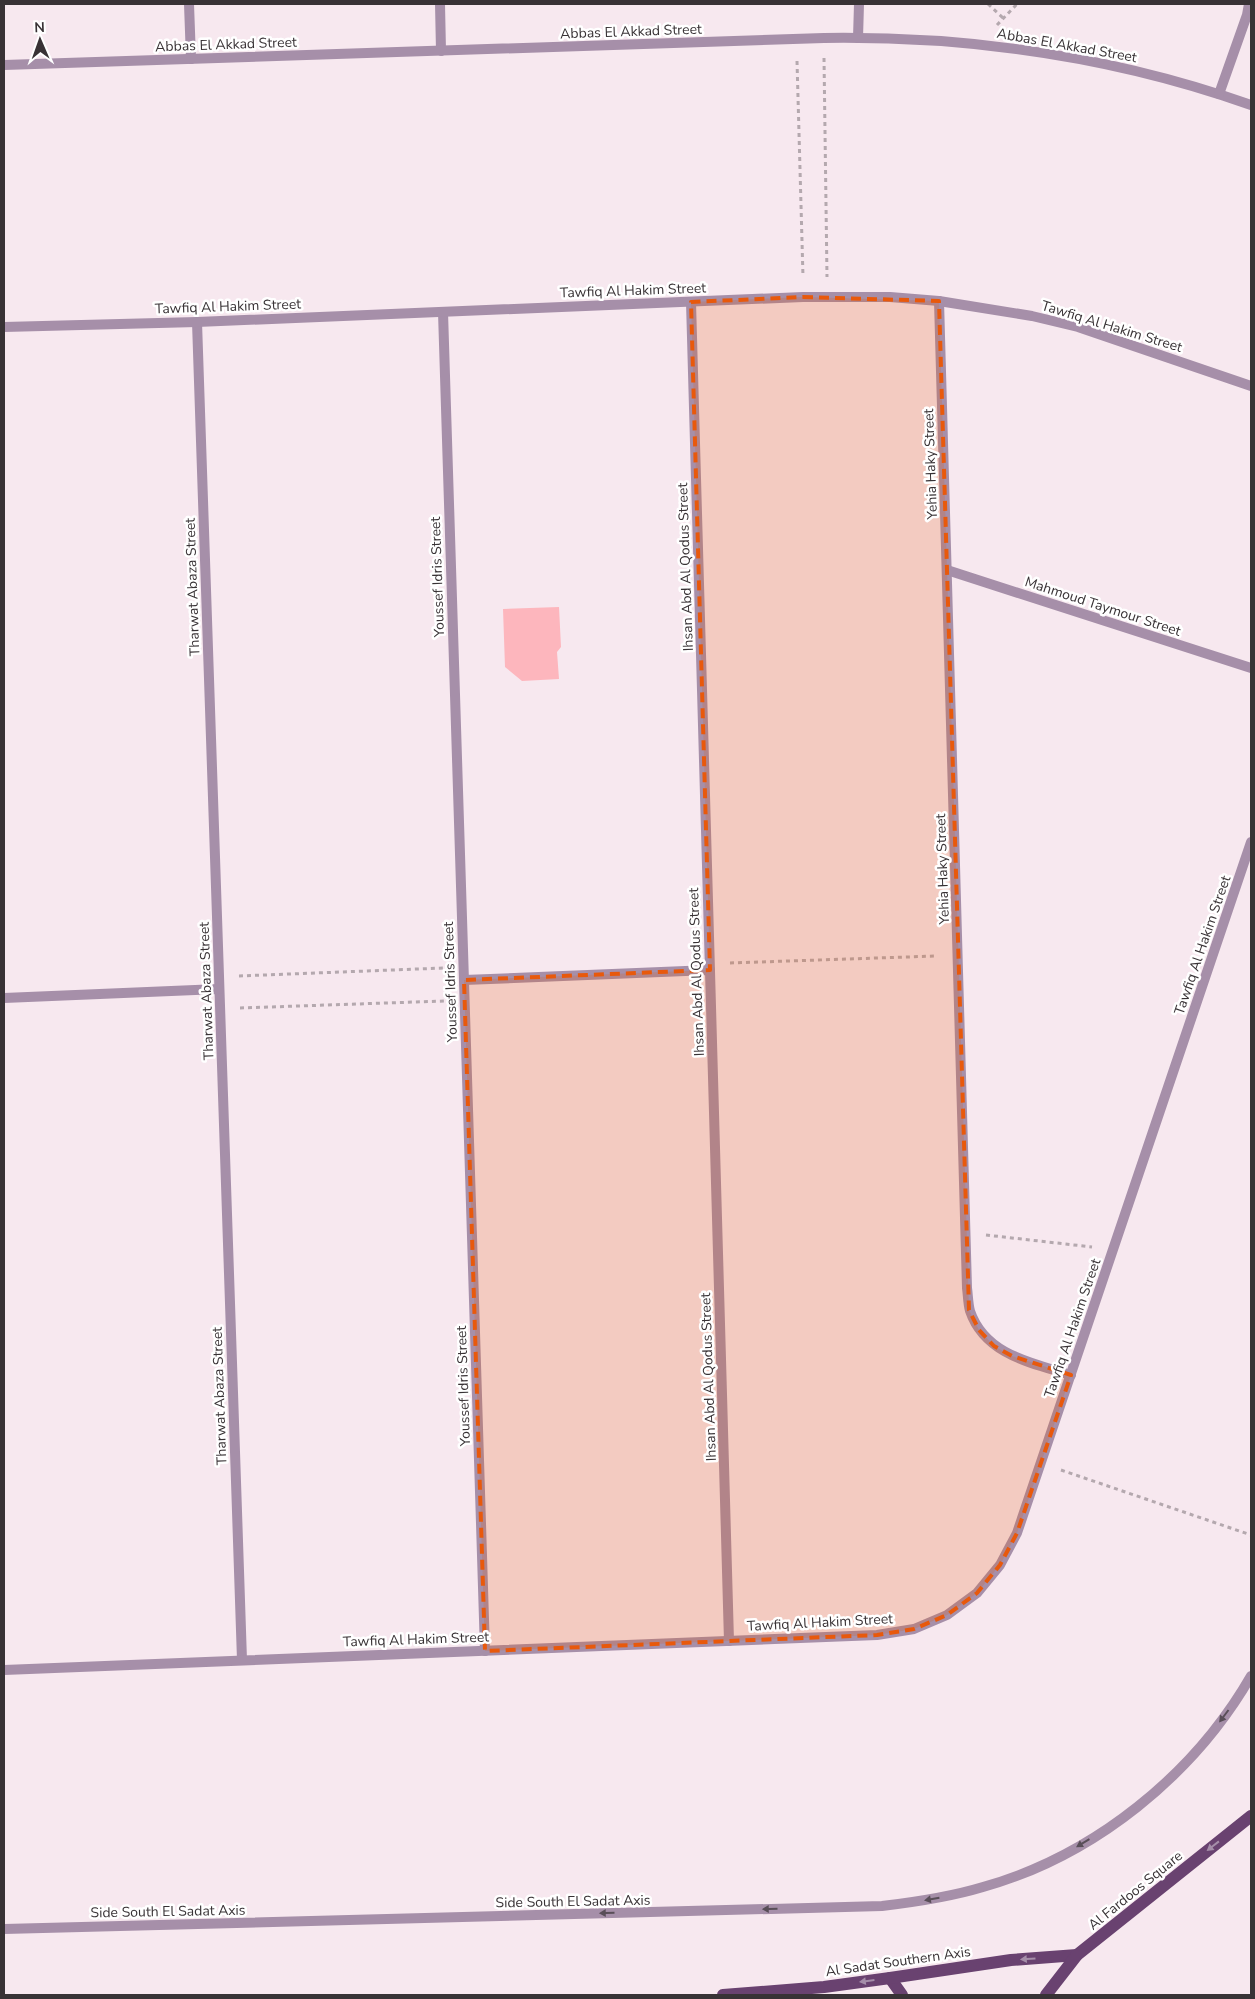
<svg xmlns="http://www.w3.org/2000/svg" width="1255" height="1999" font-family="'Nunito Sans',sans-serif">
	<style>
		.building { fill: #fdb6bd }
		.lines { fill: none; stroke-linecap: round; stroke-linejoin: round }
		.path { stroke: #b4a8ae; stroke-width: 3; stroke-dasharray: 4 4; stroke-linecap: butt }
		.street { stroke: #a68fa9; stroke-width: 10 }
		.primary { stroke: #694270; stroke-width: 12 }
		.oneway { fill: #594e58 }
		.oneway2 { fill: #a58ea9 }
		.marked { fill: #e8590c; fill-opacity: 0.2; stroke: #e8590c; stroke-width: 4; stroke-dasharray: 10 6; stroke-linejoin: round }
		.labels { text-anchor: middle; stroke-width: 5; stroke-linejoin: round; paint-order: stroke }
		.street-label { font-size: 14px; fill: #383235; stroke: #fff }
	</style>
	<rect width="100%" height="100%" fill="#f7e8ef"/>
	<polygon class="building" points="559,607 561,647 557,652 559,679 522,681 505,667 503,609"/>
	<g class="lines">
		<g class="path">
			<polyline points="988,4 1003,18"/>
			<polyline points="997,25 1017,4"/>
			<polyline points="824,58 827,277"/>
			<polyline points="797,61 803,277"/>
			<polyline points="730,963 936,956"/>
			<polyline points="239,976 443,968"/>
			<polyline points="240,1008 444,1001"/>
			<polyline points="986,1235 1092,1247"/>
			<polyline points="1061,1470 1251,1535"/>
		</g>
		<g class="street">
			<polyline points="189,4 191,59"/>
			<polyline points="440,4 441,51"/>
			<polyline points="858,38 859,4"/>
			<path d="M4 65 824 38C970 36 1113 56 1251 105"/>
			<polyline points="1219,94 1247,15 1249,4"/>
			<path d="M939 301 967 1288C968 1295 968 1304 970 1311 985 1355 1032 1363 1071 1375"/>
			<polyline points="691,302 729,1641"/>
			<polyline points="443,312 485,1651"/>
			<polyline points="197,322 242,1660"/>
			<polyline points="4,327 197,322 803,297 890,297 939,301 1032,316 1078,327 1251,386"/>
			<polyline points="947,570 1251,668"/>
			<polyline points="464,980 710,970"/>
			<polyline points="4,998 219,989"/>
			<polyline points="4,1670 877,1635 914,1629 947,1615 977,1593 1000,1565 1017,1533 1251,842"/>
			<path d="M4 1929 882 1906C916 1902 950 1897 983 1887 1094 1856 1194 1775 1251 1676"/>
		</g>
		<g class="primary">
			<polyline points="890,1978 902,1995"/>
			<polyline points="723,1995 824,1987 890,1978 1011,1960 1077,1955"/>
			<polyline points="1046,1995 1077,1955 1251,1816"/>
		</g>
	</g>
	<defs><path id="oneway-solid" d="M-6-.8H1V-3.2L6.5 0L1 3.2V.8H-6Z" transform="scale(1.25)"/></defs>
	<g class="oneway">
		<use href="#oneway-solid" transform="translate(1224 1716) rotate(127)"/>
		<use href="#oneway-solid" transform="translate(1083 1843) rotate(149)"/>
		<use href="#oneway-solid" transform="translate(932 1899) rotate(170)"/>
		<use href="#oneway-solid" transform="translate(770 1909) rotate(179)"/>
		<use href="#oneway-solid" transform="translate(607 1913) rotate(179)"/>
	</g>
	<g class="oneway2">
		<use href="#oneway-solid" transform="translate(1213 1846) rotate(142)"/>
		<use href="#oneway-solid" transform="translate(1028 1959) rotate(176)"/>
		<use href="#oneway-solid" transform="translate(867 1981) rotate(173)"/>
	</g>
	<path class="marked" d="M803 297 939 301 969 1310 979 1330 994 1346 1012 1356 1071 1375 1017 1533 1000 1565 977 1593 947 1615 914 1629 877 1635 485 1651 464 980 710 970 691 302Z"/>
	<g class="labels">
		<g class="street-label">
			<text transform="translate(631 31) rotate(-2)" y="5">Abbas El Akkad Street</text>
			<text transform="translate(226 44) rotate(-2)" y="5">Abbas El Akkad Street</text>
			<text transform="translate(1067 45) rotate(10)" y="5">Abbas El Akkad Street</text>
			<text transform="translate(633 290) rotate(-2)" y="5">Tawfiq Al Hakim Street</text>
			<text transform="translate(228 306) rotate(-2)" y="5">Tawfiq Al Hakim Street</text>
			<text transform="translate(1112 326) rotate(17)" y="5">Tawfiq Al Hakim Street</text>
			<text transform="translate(930 464) rotate(-92)" y="5">Yehia Haky Street</text>
			<text transform="translate(685 567) rotate(-92)" y="5">Ihsan Abd Al Qodus Street</text>
			<text transform="translate(437 577) rotate(-92)" y="5">Youssef Idris Street</text>
			<text transform="translate(192 587) rotate(-92)" y="5">Tharwat Abaza Street</text>
			<text transform="translate(1103 606) rotate(18)" y="5">Mahmoud Taymour Street</text>
			<text transform="translate(942 869) rotate(-92)" y="5">Yehia Haky Street</text>
			<text transform="translate(1202 945) rotate(-71)" y="5">Tawfiq Al Hakim Street</text>
			<text transform="translate(696 972) rotate(-92)" y="5">Ihsan Abd Al Qodus Street</text>
			<text transform="translate(450 982) rotate(-92)" y="5">Youssef Idris Street</text>
			<text transform="translate(206 991) rotate(-92)" y="5">Tharwat Abaza Street</text>
			<text transform="translate(1072 1328) rotate(-71)" y="5">Tawfiq Al Hakim Street</text>
			<text transform="translate(708 1377) rotate(-92)" y="5">Ihsan Abd Al Qodus Street</text>
			<text transform="translate(463 1386) rotate(-92)" y="5">Youssef Idris Street</text>
			<text transform="translate(219 1396) rotate(-92)" y="5">Tharwat Abaza Street</text>
			<text transform="translate(820 1622) rotate(-3)" y="5">Tawfiq Al Hakim Street</text>
			<text transform="translate(416 1639) rotate(-2)" y="5">Tawfiq Al Hakim Street</text>
			<text transform="translate(1135 1890) rotate(-39)" y="5">Al Fardoos Square</text>
			<text transform="translate(573 1901) rotate(-1)" y="5">Side South El Sadat Axis</text>
			<text transform="translate(168 1911) rotate(-1)" y="5">Side South El Sadat Axis</text>
			<text transform="translate(898 1961) rotate(-8)" y="5">Al Sadat Southern Axis</text>
		</g>
	</g>
	<rect width="1255" height="1999" fill="none" stroke="#383235" stroke-width="10"/>
	<g transform="translate(40 40) rotate(358)" stroke="#ffffff" stroke-width="4" paint-order="stroke">
	<path d="M0-4L9 19L0 12L-9 19Z" fill="#383235"/>
	<text y="-8" font-size="14" font-weight="bold" text-anchor="middle" fill="#383235">N</text>
	</g>
</svg>
